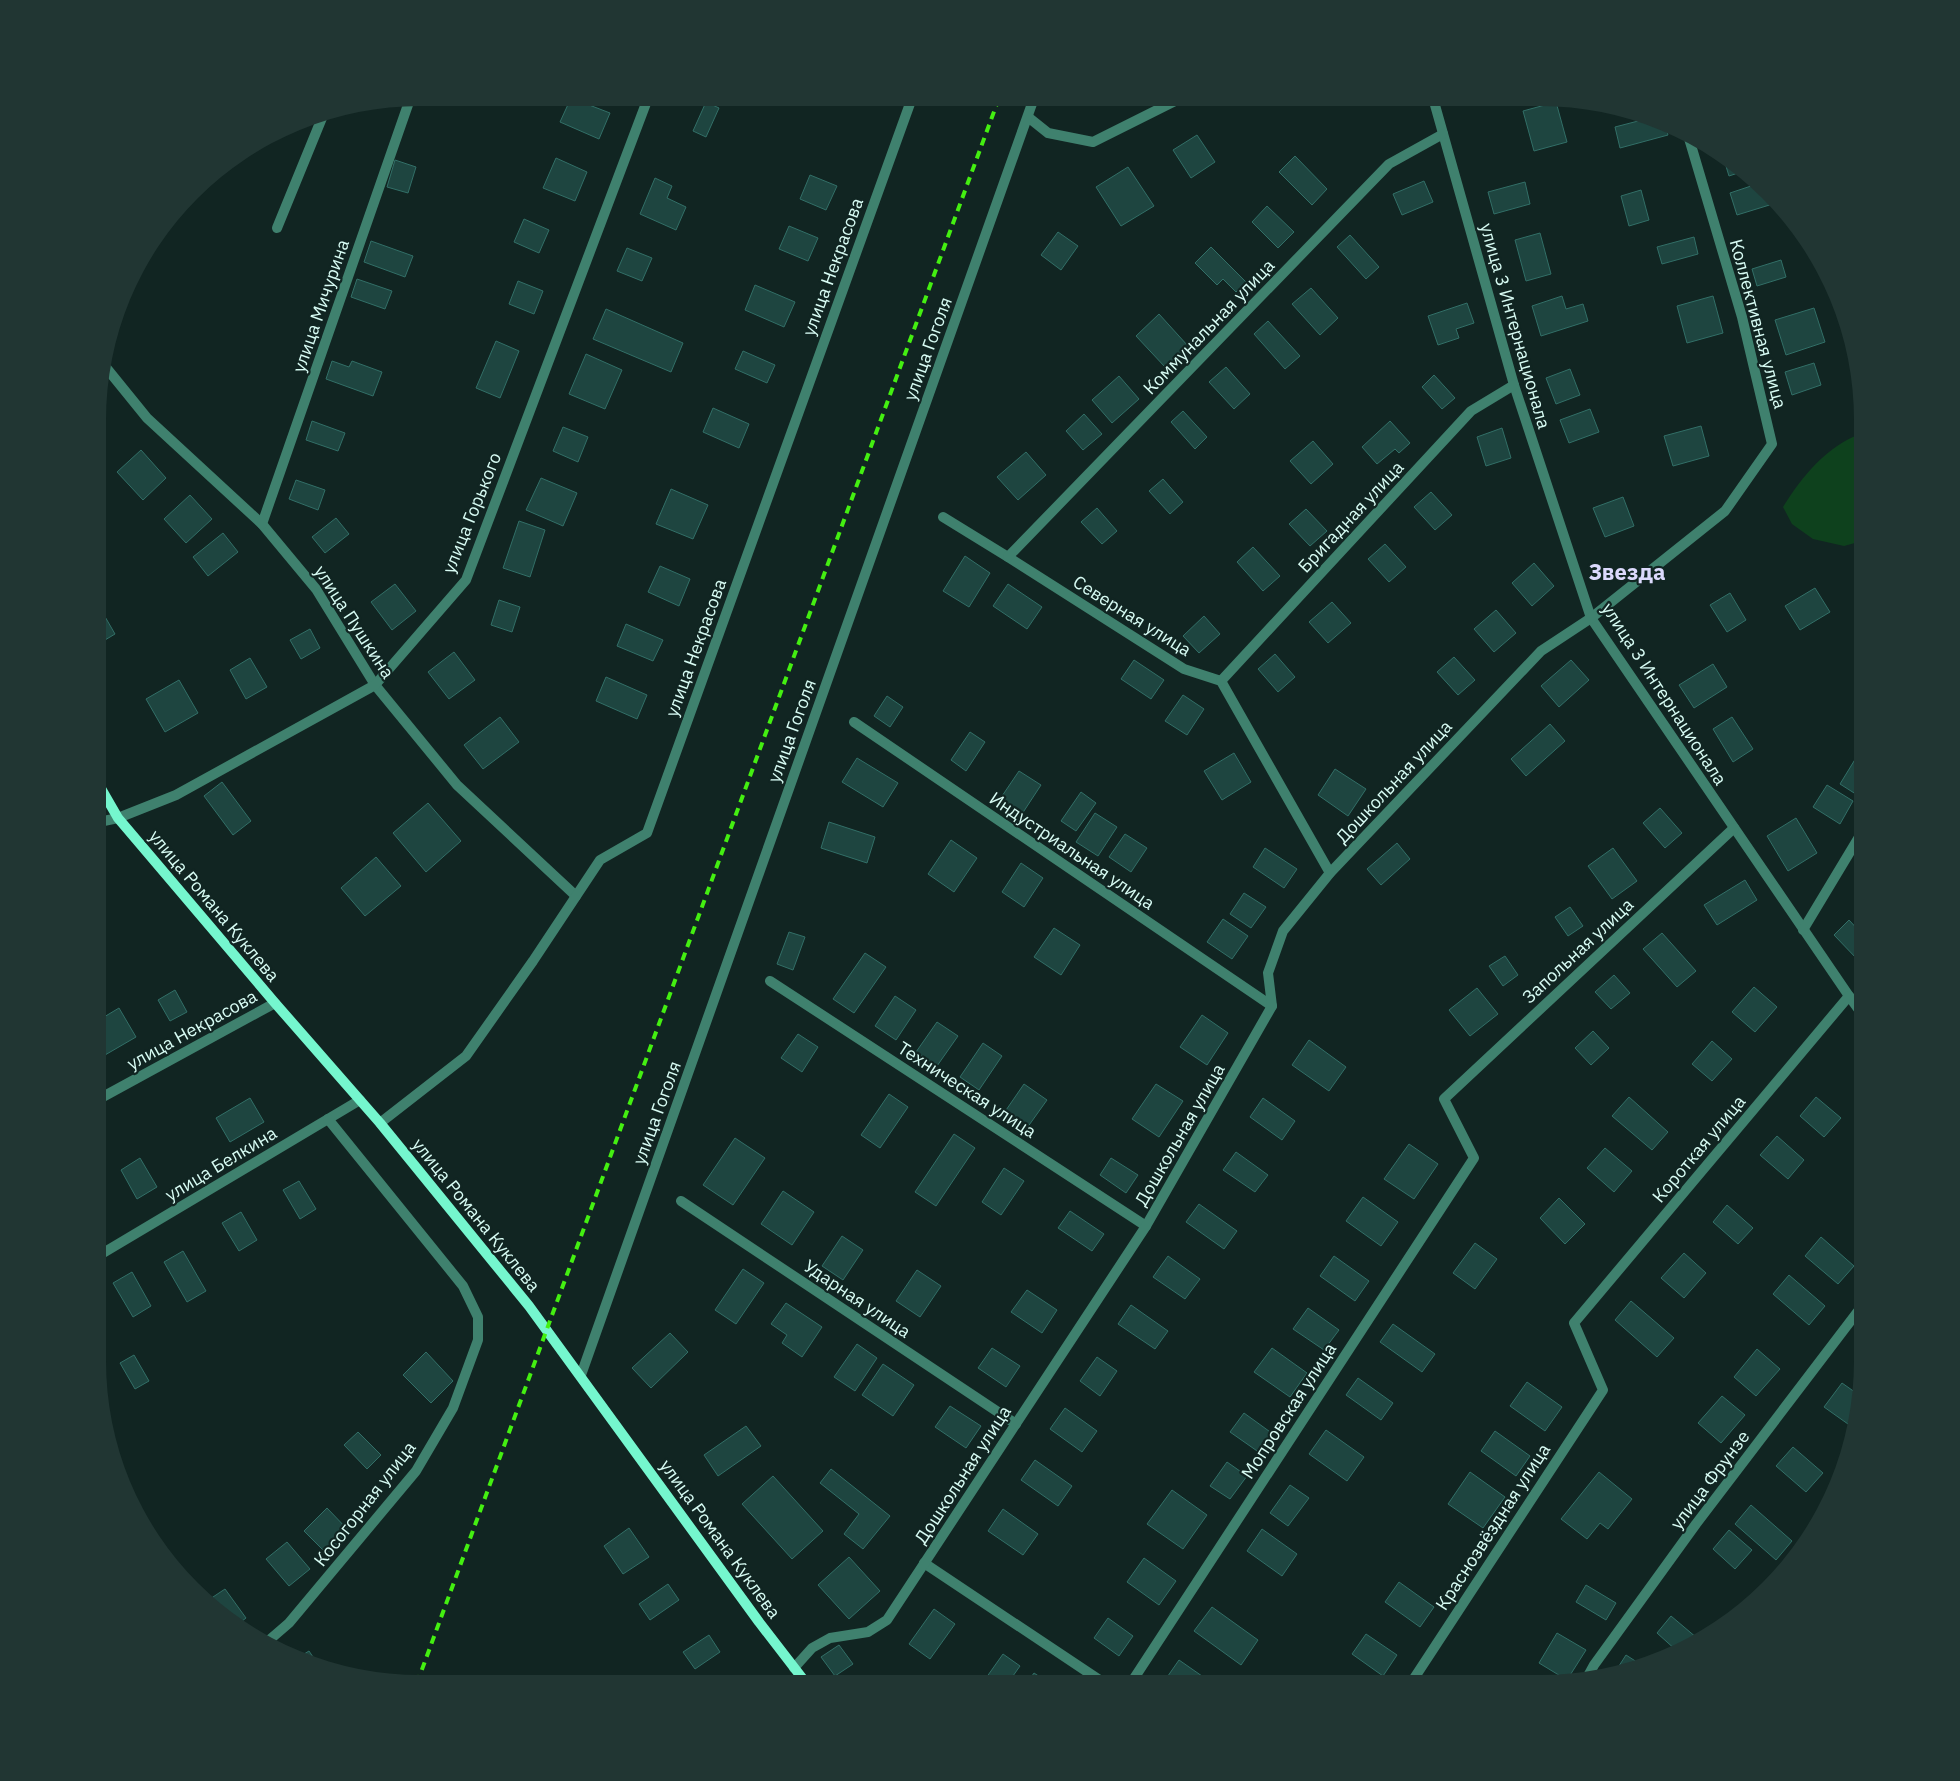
<svg xmlns="http://www.w3.org/2000/svg" width="1960" height="1781" font-family="'IBM Plex Sans',sans-serif">
	<style>
		.water { fill: #0e411d }
		.building { fill: #1e4540; stroke: #326f67 }
		.lines { fill: none; stroke-linecap: round; stroke-linejoin: round }
		.street { stroke: #3f816e; stroke-width: 10 }
		.secondary { stroke: #75f6ce; stroke-width: 10 }
		.rail { stroke: #44ef11; stroke-width: 4; stroke-dasharray: 8 6; stroke-linecap: butt }
		.labels { text-anchor: middle; stroke-width: 4.5; stroke-linejoin: round; paint-order: stroke }
		.street-label { font-size: 18px; fill: #d8fcf4; stroke: #112522 }
		.district-label { font-size: 22px; font-weight: bold; fill: #dbd9fc; stroke: #112522 }
	</style>
	<rect width="100%" height="100%" fill="#112522"/>
	<path class="water" d="M1862 433V541L1844 546 1813 539 1792 524 1783 507C1802 476 1827 446 1862 433Z"/>
	<g class="building">
		<polygon points="445,98 470,98 467,105"/>
		<polygon points="571,98 610,113 599,139 560,122"/>
		<polygon points="706,102 719,108 706,137 693,131"/>
		<polygon points="1556,102 1567,142 1534,151 1523,111"/>
		<polygon points="1642,120 1665,126 1668,135 1620,148 1615,127"/>
		<polygon points="1197,135 1215,162 1191,178 1173,150"/>
		<polygon points="1295,156 1327,189 1312,205 1279,172"/>
		<polygon points="556,158 587,172 575,201 543,188"/>
		<polygon points="395,160 416,167 408,193 387,187"/>
		<polygon points="1725,163 1738,173 1729,176"/>
		<polygon points="1128,167 1154,206 1121,226 1096,187"/>
		<polygon points="810,175 837,186 826,210 800,199"/>
		<polygon points="655,178 672,186 667,198 686,207 676,230 640,214"/>
		<polygon points="1424,181 1433,202 1402,215 1393,194"/>
		<polygon points="1525,182 1530,204 1494,214 1488,192"/>
		<polygon points="1754,185 1776,203 1737,215 1730,193"/>
		<polygon points="1641,190 1649,220 1629,226 1621,196"/>
		<polygon points="1267,206 1294,232 1278,248 1252,222"/>
		<polygon points="524,219 549,230 539,253 514,242"/>
		<polygon points="789,226 818,238 808,261 779,249"/>
		<polygon points="1058,232 1078,246 1061,270 1041,255"/>
		<polygon points="1540,233 1551,274 1526,281 1515,240"/>
		<polygon points="1350,235 1379,267 1366,279 1337,247"/>
		<polygon points="1694,237 1698,254 1662,264 1657,247"/>
		<polygon points="371,241 413,256 405,277 364,262"/>
		<polygon points="1211,247 1246,282 1236,292 1223,279 1217,285 1195,263"/>
		<polygon points="627,248 652,258 642,281 617,271"/>
		<polygon points="1781,260 1786,277 1757,286 1752,269"/>
		<polygon points="357,279 392,291 385,309 351,297"/>
		<polygon points="518,281 543,291 534,314 509,304"/>
		<polygon points="755,285 795,302 784,327 745,310"/>
		<polygon points="1311,288 1338,318 1320,335 1292,304"/>
		<polygon points="1562,296 1566,309 1583,304 1588,321 1541,336 1532,306"/>
		<polygon points="1713,296 1723,333 1687,343 1677,306"/>
		<polygon points="1467,303 1474,323 1456,329 1459,338 1438,345 1428,316"/>
		<polygon points="1814,308 1825,342 1786,355 1775,320"/>
		<polygon points="606,309 683,343 671,372 593,339"/>
		<polygon points="1159,314 1188,346 1165,367 1136,336"/>
		<polygon points="1268,321 1300,356 1285,369 1254,334"/>
		<polygon points="496,341 519,351 500,398 476,388"/>
		<polygon points="743,351 775,365 767,383 735,369"/>
		<polygon points="586,354 622,370 605,409 569,394"/>
		<polygon points="332,361 349,367 352,361 382,372 373,396 326,379"/>
		<polygon points="1814,363 1821,385 1792,395 1785,372"/>
		<polygon points="1226,367 1250,394 1234,409 1209,382"/>
		<polygon points="1570,369 1580,395 1556,404 1546,378"/>
		<polygon points="1434,375 1455,398 1442,409 1422,387"/>
		<polygon points="1119,376 1139,399 1112,423 1092,400"/>
		<polygon points="713,408 749,424 739,448 703,432"/>
		<polygon points="1590,409 1599,432 1569,443 1560,420"/>
		<polygon points="1183,411 1207,437 1195,449 1171,422"/>
		<polygon points="1084,414 1102,434 1083,450 1066,431"/>
		<polygon points="312,421 345,433 338,451 306,440"/>
		<polygon points="1390,421 1410,443 1399,453 1395,449 1377,464 1362,447"/>
		<polygon points="1701,426 1709,456 1673,466 1664,436"/>
		<polygon points="563,427 588,437 578,462 553,451"/>
		<polygon points="1502,428 1511,458 1486,466 1477,437"/>
		<polygon points="1313,441 1333,464 1311,484 1290,461"/>
		<polygon points="141,450 166,478 143,500 117,472"/>
		<polygon points="1026,452 1046,475 1018,500 997,477"/>
		<polygon points="541,478 577,493 563,526 526,510"/>
		<polygon points="1163,479 1183,502 1170,514 1149,491"/>
		<polygon points="296,480 325,490 318,510 289,499"/>
		<polygon points="671,489 708,505 693,539 656,524"/>
		<polygon points="1431,492 1452,515 1435,530 1414,507"/>
		<polygon points="190,495 212,519 186,543 164,519"/>
		<polygon points="1623,497 1634,526 1605,537 1593,508"/>
		<polygon points="1097,508 1117,531 1102,544 1081,522"/>
		<polygon points="1306,509 1327,531 1310,546 1289,524"/>
		<polygon points="336,518 349,534 325,553 312,537"/>
		<polygon points="519,521 545,530 530,577 503,568"/>
		<polygon points="223,533 238,552 208,576 193,557"/>
		<polygon points="1385,544 1406,567 1389,582 1368,559"/>
		<polygon points="1253,547 1280,576 1263,591 1237,562"/>
		<polygon points="965,556 990,573 969,607 943,591"/>
		<polygon points="1534,563 1554,586 1532,606 1512,583"/>
		<polygon points="660,566 690,579 679,606 648,592"/>
		<polygon points="395,584 416,611 392,630 371,602"/>
		<polygon points="1008,584 1042,607 1027,629 993,606"/>
		<polygon points="1815,588 1830,612 1800,630 1785,606"/>
		<polygon points="1730,593 1746,620 1727,632 1710,605"/>
		<polygon points="499,600 520,607 512,632 491,625"/>
		<polygon points="1332,602 1351,623 1328,643 1309,622"/>
		<polygon points="100,608 115,634 100,643"/>
		<polygon points="1496,610 1516,633 1494,652 1474,629"/>
		<polygon points="1204,616 1220,634 1199,653 1183,636"/>
		<polygon points="626,624 663,640 653,661 617,646"/>
		<polygon points="310,629 320,648 301,659 290,640"/>
		<polygon points="454,652 475,680 449,699 428,672"/>
		<polygon points="1275,654 1295,677 1278,692 1258,669"/>
		<polygon points="1454,657 1475,680 1458,695 1437,672"/>
		<polygon points="250,658 267,687 246,699 230,670"/>
		<polygon points="1134,660 1164,680 1151,699 1121,679"/>
		<polygon points="1571,660 1589,680 1559,707 1541,686"/>
		<polygon points="1713,664 1727,687 1694,708 1679,685"/>
		<polygon points="606,677 647,695 637,719 596,701"/>
		<polygon points="179,680 198,713 165,732 146,699"/>
		<polygon points="1183,695 1204,709 1187,735 1165,721"/>
		<polygon points="887,696 903,707 890,727 874,716"/>
		<polygon points="500,717 519,742 483,769 464,745"/>
		<polygon points="1732,717 1753,749 1733,762 1713,729"/>
		<polygon points="1550,724 1565,741 1526,776 1511,759"/>
		<polygon points="970,732 985,742 966,771 951,760"/>
		<polygon points="1862,748 1862,798 1840,784"/>
		<polygon points="1234,753 1251,782 1222,800 1204,771"/>
		<polygon points="857,758 898,783 883,807 842,782"/>
		<polygon points="1335,769 1366,789 1348,816 1318,795"/>
		<polygon points="1019,771 1041,785 1022,814 1000,799"/>
		<polygon points="222,782 251,821 233,835 204,796"/>
		<polygon points="1827,785 1853,801 1840,824 1813,807"/>
		<polygon points="1081,792 1096,803 1076,831 1061,821"/>
		<polygon points="428,803 461,841 426,872 393,833"/>
		<polygon points="1660,808 1682,833 1665,848 1643,823"/>
		<polygon points="1095,813 1117,827 1098,856 1076,842"/>
		<polygon points="1796,818 1817,853 1788,871 1767,836"/>
		<polygon points="829,822 875,837 867,863 821,848"/>
		<polygon points="1125,834 1147,848 1131,872 1109,857"/>
		<polygon points="951,840 977,858 954,892 928,874"/>
		<polygon points="1397,843 1410,859 1381,885 1367,869"/>
		<polygon points="1265,848 1297,869 1284,888 1253,867"/>
		<polygon points="1613,848 1637,881 1612,899 1588,866"/>
		<polygon points="376,857 401,886 365,916 341,888"/>
		<polygon points="1021,863 1043,878 1024,907 1002,892"/>
		<polygon points="1745,880 1757,900 1717,925 1704,905"/>
		<polygon points="1244,893 1266,907 1251,928 1230,914"/>
		<polygon points="1570,907 1583,926 1568,936 1555,917"/>
		<polygon points="1223,919 1248,936 1232,959 1207,942"/>
		<polygon points="1849,920 1862,934 1862,955 1858,960 1834,935"/>
		<polygon points="1054,928 1080,945 1061,975 1034,957"/>
		<polygon points="789,932 805,937 793,970 777,964"/>
		<polygon points="1662,933 1696,971 1677,987 1643,949"/>
		<polygon points="865,953 886,967 854,1013 833,999"/>
		<polygon points="1505,956 1518,975 1503,986 1489,966"/>
		<polygon points="1614,975 1630,993 1611,1009 1595,992"/>
		<polygon points="1754,987 1777,1007 1755,1032 1732,1012"/>
		<polygon points="1477,988 1498,1014 1470,1036 1449,1010"/>
		<polygon points="175,990 187,1012 170,1021 158,1000"/>
		<polygon points="895,996 916,1010 896,1040 875,1026"/>
		<polygon points="119,1008 136,1037 105,1055 99,1044 99,1020"/>
		<polygon points="1202,1015 1228,1033 1207,1065 1180,1047"/>
		<polygon points="937,1022 958,1036 937,1066 916,1052"/>
		<polygon points="1593,1031 1609,1048 1591,1065 1575,1048"/>
		<polygon points="798,1034 818,1047 802,1072 781,1058"/>
		<polygon points="1309,1040 1346,1067 1329,1091 1292,1065"/>
		<polygon points="1712,1041 1732,1059 1712,1081 1692,1064"/>
		<polygon points="983,1043 1002,1056 979,1090 960,1077"/>
		<polygon points="1024,1084 1047,1100 1027,1128 1004,1113"/>
		<polygon points="1156,1084 1183,1101 1159,1137 1132,1119"/>
		<polygon points="889,1094 908,1107 880,1148 861,1135"/>
		<polygon points="1629,1097 1668,1132 1652,1150 1612,1116"/>
		<polygon points="1816,1097 1841,1118 1824,1137 1800,1116"/>
		<polygon points="250,1098 264,1122 230,1142 216,1118"/>
		<polygon points="1263,1098 1295,1121 1282,1140 1250,1117"/>
		<polygon points="954,1134 975,1148 936,1206 915,1192"/>
		<polygon points="1777,1136 1804,1160 1788,1179 1760,1155"/>
		<polygon points="735,1138 765,1158 733,1205 703,1185"/>
		<polygon points="1409,1144 1438,1164 1414,1199 1384,1179"/>
		<polygon points="1605,1148 1632,1171 1614,1192 1587,1168"/>
		<polygon points="1236,1152 1268,1175 1255,1192 1223,1170"/>
		<polygon points="140,1158 157,1187 137,1199 121,1170"/>
		<polygon points="1111,1158 1138,1175 1126,1193 1100,1175"/>
		<polygon points="1004,1168 1024,1181 1001,1215 982,1202"/>
		<polygon points="299,1181 316,1209 300,1219 283,1190"/>
		<polygon points="783,1191 814,1212 792,1245 761,1224"/>
		<polygon points="1363,1197 1398,1222 1381,1246 1346,1221"/>
		<polygon points="1559,1198 1585,1224 1565,1244 1540,1218"/>
		<polygon points="1199,1204 1237,1231 1224,1249 1186,1222"/>
		<polygon points="1727,1205 1753,1228 1738,1244 1713,1222"/>
		<polygon points="1070,1211 1104,1234 1092,1251 1058,1228"/>
		<polygon points="241,1212 257,1240 239,1251 222,1223"/>
		<polygon points="842,1236 863,1250 843,1280 822,1266"/>
		<polygon points="1821,1237 1854,1266 1838,1284 1805,1256"/>
		<polygon points="1475,1243 1497,1259 1475,1289 1453,1273"/>
		<polygon points="183,1251 206,1291 187,1302 164,1262"/>
		<polygon points="1684,1253 1706,1273 1684,1298 1661,1278"/>
		<polygon points="1168,1256 1200,1279 1185,1299 1153,1277"/>
		<polygon points="1334,1256 1369,1281 1355,1301 1320,1276"/>
		<polygon points="743,1269 764,1283 736,1324 715,1310"/>
		<polygon points="917,1270 941,1286 920,1317 896,1301"/>
		<polygon points="132,1272 151,1306 133,1317 113,1283"/>
		<polygon points="1789,1275 1825,1306 1809,1325 1773,1294"/>
		<polygon points="1027,1290 1057,1310 1042,1333 1011,1312"/>
		<polygon points="1631,1301 1674,1338 1657,1357 1615,1320"/>
		<polygon points="786,1303 822,1327 802,1357 782,1343 787,1335 771,1324"/>
		<polygon points="1131,1305 1168,1331 1155,1349 1118,1324"/>
		<polygon points="1308,1308 1339,1330 1324,1350 1293,1329"/>
		<polygon points="1393,1324 1435,1354 1422,1372 1380,1342"/>
		<polygon points="670,1333 688,1352 651,1388 632,1368"/>
		<polygon points="857,1344 877,1358 855,1391 834,1377"/>
		<polygon points="992,1348 1020,1366 1006,1387 978,1368"/>
		<polygon points="1272,1348 1307,1373 1290,1397 1254,1372"/>
		<polygon points="1757,1349 1780,1369 1756,1396 1734,1377"/>
		<polygon points="426,1352 453,1381 431,1403 403,1375"/>
		<polygon points="134,1355 149,1381 135,1389 120,1363"/>
		<polygon points="1862,1356 1862,1370 1856,1366"/>
		<polygon points="1097,1357 1117,1371 1100,1396 1080,1381"/>
		<polygon points="883,1364 914,1385 893,1416 862,1395"/>
		<polygon points="1358,1378 1393,1403 1381,1420 1346,1395"/>
		<polygon points="1527,1382 1562,1407 1545,1431 1510,1406"/>
		<polygon points="1842,1383 1859,1395 1855,1429 1824,1407"/>
		<polygon points="1722,1396 1745,1415 1721,1443 1698,1423"/>
		<polygon points="950,1406 981,1426 966,1448 935,1427"/>
		<polygon points="1065,1408 1097,1431 1082,1452 1050,1429"/>
		<polygon points="1244,1413 1273,1434 1260,1453 1230,1432"/>
		<polygon points="746,1426 761,1446 718,1476 704,1455"/>
		<polygon points="1326,1430 1364,1457 1347,1481 1309,1454"/>
		<polygon points="1495,1431 1530,1456 1516,1476 1481,1451"/>
		<polygon points="358,1432 381,1455 367,1469 344,1445"/>
		<polygon points="1793,1447 1823,1473 1806,1492 1776,1466"/>
		<polygon points="1035,1460 1072,1486 1058,1506 1021,1480"/>
		<polygon points="1227,1462 1247,1476 1230,1499 1210,1486"/>
		<polygon points="831,1469 890,1516 863,1549 844,1534 859,1514 820,1483"/>
		<polygon points="1470,1472 1505,1497 1483,1528 1448,1504"/>
		<polygon points="1599,1472 1632,1499 1608,1529 1600,1523 1587,1539 1561,1519"/>
		<polygon points="773,1476 823,1531 792,1559 742,1504"/>
		<polygon points="1290,1485 1309,1498 1288,1526 1270,1513"/>
		<polygon points="1172,1490 1207,1515 1183,1549 1147,1524"/>
		<polygon points="1751,1505 1792,1541 1776,1560 1735,1524"/>
		<polygon points="327,1508 350,1532 327,1554 304,1531"/>
		<polygon points="1003,1509 1038,1534 1023,1555 988,1531"/>
		<polygon points="629,1528 649,1557 623,1574 604,1546"/>
		<polygon points="1262,1529 1297,1554 1282,1576 1247,1551"/>
		<polygon points="1729,1530 1752,1550 1735,1569 1713,1549"/>
		<polygon points="287,1542 310,1569 289,1586 266,1559"/>
		<polygon points="849,1557 880,1591 849,1619 818,1585"/>
		<polygon points="1144,1558 1176,1581 1159,1605 1127,1582"/>
		<polygon points="1399,1582 1434,1607 1420,1627 1385,1602"/>
		<polygon points="668,1584 679,1600 650,1620 639,1604"/>
		<polygon points="1586,1585 1616,1603 1606,1620 1576,1602"/>
		<polygon points="225,1589 246,1618 237,1625 224,1617 207,1601"/>
		<polygon points="1212,1607 1258,1640 1241,1665 1194,1631"/>
		<polygon points="934,1609 955,1624 930,1659 909,1644"/>
		<polygon points="1671,1616 1697,1638 1677,1651 1657,1633"/>
		<polygon points="1108,1618 1133,1636 1119,1656 1094,1638"/>
		<polygon points="1557,1633 1586,1650 1567,1680 1539,1663"/>
		<polygon points="1366,1634 1397,1655 1383,1676 1352,1654"/>
		<polygon points="709,1635 720,1652 695,1669 683,1652"/>
		<polygon points="839,1645 853,1664 835,1676 821,1657"/>
		<polygon points="309,1651 317,1663 296,1659"/>
		<polygon points="1003,1654 1020,1666 1008,1683 993,1683 986,1678"/>
		<polygon points="1626,1655 1640,1664 1617,1669"/>
		<polygon points="1179,1660 1212,1683 1163,1683"/>
		<polygon points="1034,1673 1049,1683 1027,1683"/>
	</g>
	<g class="lines">
		<g class="street">
			<polyline points="1433,98 1514,385 1591,618 1849,996 1862,1014"/>
			<polyline points="1028,117 1048,133 1093,142 1181,98"/>
			<polyline points="277,228 324,113"/>
			<polyline points="104,365 147,418 262,524 316,589 375,685 457,785 576,896"/>
			<polyline points="943,517 1008,557 1184,669 1221,681 1330,873"/>
			<polyline points="262,524 410,99"/>
			<polyline points="1008,557 1389,164 1443,134"/>
			<polyline points="1221,681 1471,411 1514,385"/>
			<polyline points="854,722 1272,1006"/>
			<polyline points="99,822 118,818 176,795 375,685 466,580 648,98"/>
			<polyline points="1803,930 1862,832"/>
			<polyline points="770,981 1146,1226"/>
			<polyline points="99,1099 275,1003"/>
			<polyline points="380,1123 466,1056 533,961 600,860 647,833 912,98"/>
			<polyline points="681,1201 1016,1424"/>
			<polyline points="98,1256 360,1100"/>
			<polyline points="581,1375 1034,98"/>
			<polyline points="924,1563 1104,1683"/>
			<polyline points="267,1642 289,1623 416,1471 453,1408 478,1340 478,1317 463,1286 328,1119"/>
			<polyline points="794,1668 812,1648 830,1638 868,1632 887,1620 1146,1226 1272,1006 1268,973 1283,931 1330,873 1541,651 1591,618 1725,511 1772,444 1742,317 1688,135"/>
			<polyline points="1588,1676 1594,1665 1696,1524 1862,1306"/>
			<polyline points="1131,1683 1474,1158 1444,1099 1734,828"/>
			<polyline points="1411,1683 1603,1390 1574,1323 1849,996"/>
		</g>
		<polyline class="secondary" points="99,785 118,818 275,1003 380,1123 529,1306 759,1622 806,1683"/>
		<polyline class="rail" points="417,1683 999,98"/>
	</g>
	<g class="labels">
		<g class="street-label">
			<text transform="translate(833 267) rotate(-70)" y="6">улица Некрасова</text>
			<text transform="translate(321 306) rotate(-71)" y="6">улица Мичурина</text>
			<text transform="translate(1758 324) rotate(75)" y="6">Коллективная улица</text>
			<text transform="translate(1515 326) rotate(74)" y="6">улица 3 Интернационала</text>
			<text transform="translate(1209 327) rotate(-46)" y="6">Коммунальная улица</text>
			<text transform="translate(928 349) rotate(-70)" y="6">улица Гоголя</text>
			<text transform="translate(472 513) rotate(-68)" y="6">улица Горького</text>
			<text transform="translate(1351 517) rotate(-47)" y="6">Бригадная улица</text>
			<text transform="translate(1132 616) rotate(32)" y="6">Северная улица</text>
			<text transform="translate(354 622) rotate(57)" y="6">улица Пушкина</text>
			<text transform="translate(696 648) rotate(-70)" y="6">улица Некрасова</text>
			<text transform="translate(1664 694) rotate(57)" y="6">улица 3 Интернационала</text>
			<text transform="translate(792 731) rotate(-70)" y="6">улица Гоголя</text>
			<text transform="translate(1394 782) rotate(-47)" y="6">Дошкольная улица</text>
			<text transform="translate(1072 851) rotate(34)" y="6">Индустриальная улица</text>
			<text transform="translate(214 906) rotate(50)" y="6">улица Романа Куклева</text>
			<text transform="translate(1578 951) rotate(-43)" y="6">Запольная улица</text>
			<text transform="translate(192 1030) rotate(-29)" y="6">улица Некрасова</text>
			<text transform="translate(967 1090) rotate(33)" y="6">Техническая улица</text>
			<text transform="translate(657 1113) rotate(-70)" y="6">улица Гоголя</text>
			<text transform="translate(1180 1135) rotate(-60)" y="6">Дошкольная улица</text>
			<text transform="translate(1699 1149) rotate(-50)" y="6">Короткая улица</text>
			<text transform="translate(221 1164) rotate(-31)" y="6">улица Белкина</text>
			<text transform="translate(476 1215) rotate(51)" y="6">улица Романа Куклева</text>
			<text transform="translate(857 1299) rotate(34)" y="6">Ударная улица</text>
			<text transform="translate(1289 1411) rotate(-57)" y="6">Мопровская улица</text>
			<text transform="translate(963 1475) rotate(-57)" y="6">Дошкольная улица</text>
			<text transform="translate(1710 1480) rotate(-53)" y="6">улица Фрунзе</text>
			<text transform="translate(365 1504) rotate(-52)" y="6">Косогорная улица</text>
			<text transform="translate(1493 1527) rotate(-57)" y="6">Краснозвёздная улица</text>
			<text transform="translate(720 1539) rotate(54)" y="6">улица Романа Куклева</text>
		</g>
		<g class="district-label">
			<text x="1627" y="580">Звезда</text>
		</g>
	</g>
	<path d="M0 0H1960V1781H0ZM420 106H1540A314 314 0 0 1 1854 420V1361A314 314 0 0 1 1540 1675H420A314 314 0 0 1 106 1361V420A314 314 0 0 1 420 106Z" fill="#213633" fill-rule="evenodd"/>
</svg>
